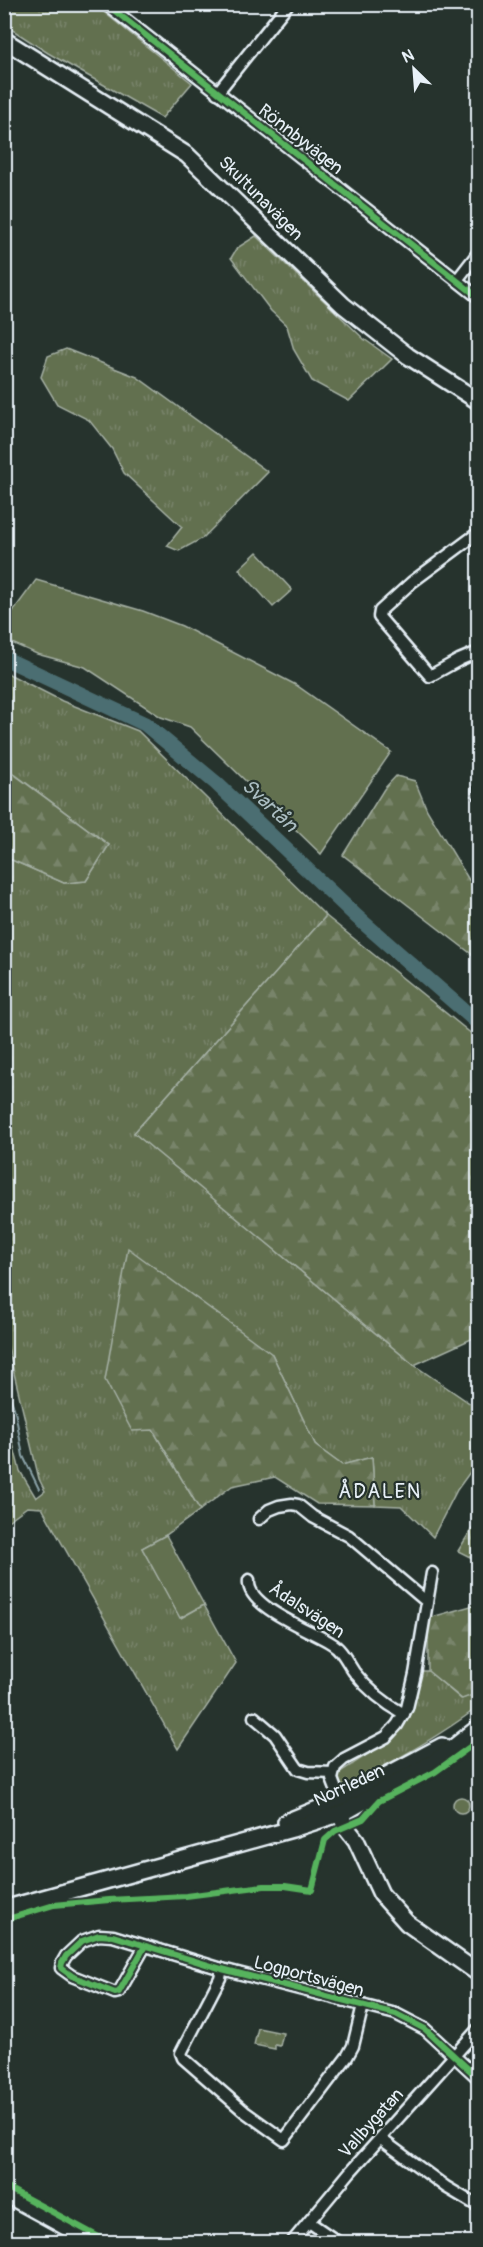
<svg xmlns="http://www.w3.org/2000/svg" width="483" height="2247" font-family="Pangolin,sans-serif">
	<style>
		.grass { fill: url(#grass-tufts); stroke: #a5b0a4; stroke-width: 1.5 }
		.forest { fill: url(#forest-firs); stroke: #a5b0a4; stroke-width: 1.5 }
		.park { fill: url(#park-crowns); stroke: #a5b0a4; stroke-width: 1.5 }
		.garden { fill: #626f50; stroke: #a5b0a4; stroke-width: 1.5 }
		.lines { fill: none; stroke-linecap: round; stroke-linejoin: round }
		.stream { stroke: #8aa2a8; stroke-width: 2 }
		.river { stroke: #4c6e72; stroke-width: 15 }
		.street-casing { stroke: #e8f1f8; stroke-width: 15 }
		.secondary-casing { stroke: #e8f1f8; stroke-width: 20 }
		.street { stroke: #26332d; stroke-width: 10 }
		.secondary { stroke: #26332d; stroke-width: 15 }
		.cycleway-casing { stroke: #26332d; stroke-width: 10 }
		.cycleway { stroke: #56b35d; stroke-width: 6 }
		.labels { text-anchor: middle; stroke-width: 4.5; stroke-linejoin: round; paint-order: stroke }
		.street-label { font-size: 18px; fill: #e8f1f8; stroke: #26332d }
		.water-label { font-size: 20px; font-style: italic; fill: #aabdc2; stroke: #26332d }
		.neighbourhood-label { font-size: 20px; letter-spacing: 1.5px; fill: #e8f1f8; stroke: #26332d }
	</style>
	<defs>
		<pattern id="grass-tufts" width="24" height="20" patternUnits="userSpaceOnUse" patternTransform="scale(1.5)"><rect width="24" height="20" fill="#626f50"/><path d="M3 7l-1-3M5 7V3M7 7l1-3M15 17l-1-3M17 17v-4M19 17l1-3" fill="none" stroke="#78846a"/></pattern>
		<pattern id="forest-firs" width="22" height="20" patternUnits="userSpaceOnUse" patternTransform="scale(1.5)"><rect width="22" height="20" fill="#626f50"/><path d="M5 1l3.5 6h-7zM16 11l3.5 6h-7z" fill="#78846a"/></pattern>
		<pattern id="park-crowns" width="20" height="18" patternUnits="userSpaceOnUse" patternTransform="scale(1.5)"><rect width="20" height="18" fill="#626f50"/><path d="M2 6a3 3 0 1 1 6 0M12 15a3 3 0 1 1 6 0" fill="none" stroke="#78846a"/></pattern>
	</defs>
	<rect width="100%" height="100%" fill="#26332d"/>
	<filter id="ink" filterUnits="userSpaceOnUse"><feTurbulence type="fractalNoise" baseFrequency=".0167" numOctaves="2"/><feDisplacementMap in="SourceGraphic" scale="12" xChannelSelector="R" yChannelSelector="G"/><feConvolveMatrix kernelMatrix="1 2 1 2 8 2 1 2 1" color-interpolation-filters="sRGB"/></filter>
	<g filter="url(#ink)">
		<g class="grass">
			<polygon points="4,5 95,5 192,83 162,118 48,53 5,25"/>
			<polygon points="256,236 364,339 392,359 349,401 312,381 294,350 287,326 271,311 231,258 237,248"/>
			<polygon points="66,349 137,377 268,472 203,538 179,551 167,546 182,527 124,473 112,449 89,420 57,404 41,377 48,356"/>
			<polygon points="5,672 62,701 138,731 326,916 134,1133 414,1365 478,1409 478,1461 457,1490 433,1537 401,1506 375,1505 372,1457 342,1465 316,1446 272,1354 153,1430 200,1510 166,1535 142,1548 181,1618 204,1605 236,1663 178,1749 42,1508 27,1507 5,1523 4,1409 20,1471 36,1498 45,1491 39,1479 4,1331 5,857 64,883 86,881 109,845 5,767"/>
			<path d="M420 1671H428L461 1699 478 1693V1707C436 1739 388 1765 340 1789L337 1774 393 1738 417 1696Z"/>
		</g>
		<g class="forest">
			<polygon points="4,767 109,845 86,881 64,883 5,857"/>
			<polygon points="396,776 415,781 427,810 478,895 478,959 343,855 384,789"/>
			<polygon points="326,916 478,1039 478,1336 414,1365 134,1133"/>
			<polygon points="128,1248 272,1354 316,1446 342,1465 372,1457 375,1505 317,1504 275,1477 232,1486 200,1510 153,1430 132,1431 105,1380"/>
			<polygon points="478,1519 478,1561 458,1551"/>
			<polygon points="478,1604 478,1693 462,1699 428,1671 428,1618"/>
		</g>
		<g class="park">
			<circle cx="461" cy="1805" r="8"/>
			<polygon points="258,2028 283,2033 280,2046 275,2045 275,2049 254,2045"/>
		</g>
		<g class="garden">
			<polygon points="257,552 292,590 273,607 239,569"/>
			<polygon points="36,580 143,611 182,626 296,685 391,752 321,854 190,727 161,717 85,667 37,654 5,640 5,622"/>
			<polygon points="166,1535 204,1605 180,1618 142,1548"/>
		</g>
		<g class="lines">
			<polyline class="stream" points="4,1378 15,1411 23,1456 39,1489"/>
			<polyline class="river" points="4,658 145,724 216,783 357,917 478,1023"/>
			<defs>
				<g id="street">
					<polyline points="106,4 478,297"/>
					<polyline points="217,93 288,4"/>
					<polyline points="457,280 478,253"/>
					<polyline points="478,533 412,582 380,611 379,617 430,676 459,660 478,652"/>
					<polyline points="478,789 478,794"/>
					<polyline points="259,1519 269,1510 279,1506 292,1504 298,1505 313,1517 349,1536 427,1602"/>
					<path d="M249 1580C245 1607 313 1631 331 1643 342 1649 347 1662 354 1672 368 1690 384 1703 404 1714"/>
					<polyline points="254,1717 275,1735 298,1769 308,1772 333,1773"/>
					<polyline points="340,1800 332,1779 335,1767 344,1759 386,1737 397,1725 407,1708 415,1674 432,1573"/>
					<polyline points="145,1946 119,1992 115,1993 72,1976 61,1968 62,1963 66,1956 82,1941 99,1935 113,1936 222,1969 396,2014 425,2029 478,2078"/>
					<polyline points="222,1969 220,1978 181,2053 183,2058 245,2112 284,2140 347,2057 353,2046 363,2005"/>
					<polyline points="381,2139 446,2187 478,2206"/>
					<polyline points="4,2196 88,2242"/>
					<polyline points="309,2222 338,2242"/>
					<polyline points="292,2242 350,2172 478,2029"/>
				</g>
				<g id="secondary">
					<polyline points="4,40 187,155 343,305 408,356 478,401"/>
					<polyline points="337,1806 345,1826 356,1840 381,1894 407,1923 478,1973"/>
					<polyline points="286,1822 340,1800 442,1746"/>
					<polyline points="4,1909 292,1829 345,1812 440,1758 478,1728"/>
				</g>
			</defs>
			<use href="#street" class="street-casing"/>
			<use href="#secondary" class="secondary-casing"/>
			<use href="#street" class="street"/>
			<use href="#secondary" class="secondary"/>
			<defs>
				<g id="cycleway">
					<polyline points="106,4 478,297"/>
					<polyline points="4,1920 54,1905 109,1900 186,1896 264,1886 285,1886 312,1890 325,1840 335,1831 363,1819 379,1801 435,1772 478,1741"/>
					<polyline points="145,1946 119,1992 115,1993 72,1976 61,1968 62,1963 66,1956 82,1941 99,1935 113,1936 222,1969 396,2014 425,2029 478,2078"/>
					<polyline points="4,2186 108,2242"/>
				</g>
			</defs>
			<use href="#cycleway" class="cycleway-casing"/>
			<use href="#cycleway" class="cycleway"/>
		</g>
	</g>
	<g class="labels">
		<g class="street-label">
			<text transform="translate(301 139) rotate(38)" y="6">Rönnbyvägen</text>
			<text transform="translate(261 198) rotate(45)" y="6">Skultunavägen</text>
			<text transform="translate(307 1610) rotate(33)" y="6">Ådalsvägen</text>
			<text transform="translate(349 1785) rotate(-25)" y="6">Norrleden</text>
			<text transform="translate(309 1976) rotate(15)" y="6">Logportsvägen</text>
			<text transform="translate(371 2123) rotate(-48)" y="6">Vallbygatan</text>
		</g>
		<g class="water-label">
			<text transform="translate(270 805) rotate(43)" y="7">Svartån</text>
		</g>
		<g class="neighbourhood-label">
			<text x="380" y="1498">ÅDALEN</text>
		</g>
	</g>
	<rect width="483" height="2247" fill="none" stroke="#26332d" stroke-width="24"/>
	<rect x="12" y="12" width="459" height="2223" fill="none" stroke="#e8f1f8" stroke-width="2" filter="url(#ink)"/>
	<g transform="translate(414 69) rotate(335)" stroke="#26332d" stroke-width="4.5" paint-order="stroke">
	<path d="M0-4.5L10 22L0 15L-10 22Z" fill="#e8f1f8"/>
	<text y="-9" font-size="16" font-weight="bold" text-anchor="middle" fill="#e8f1f8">N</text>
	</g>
</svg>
